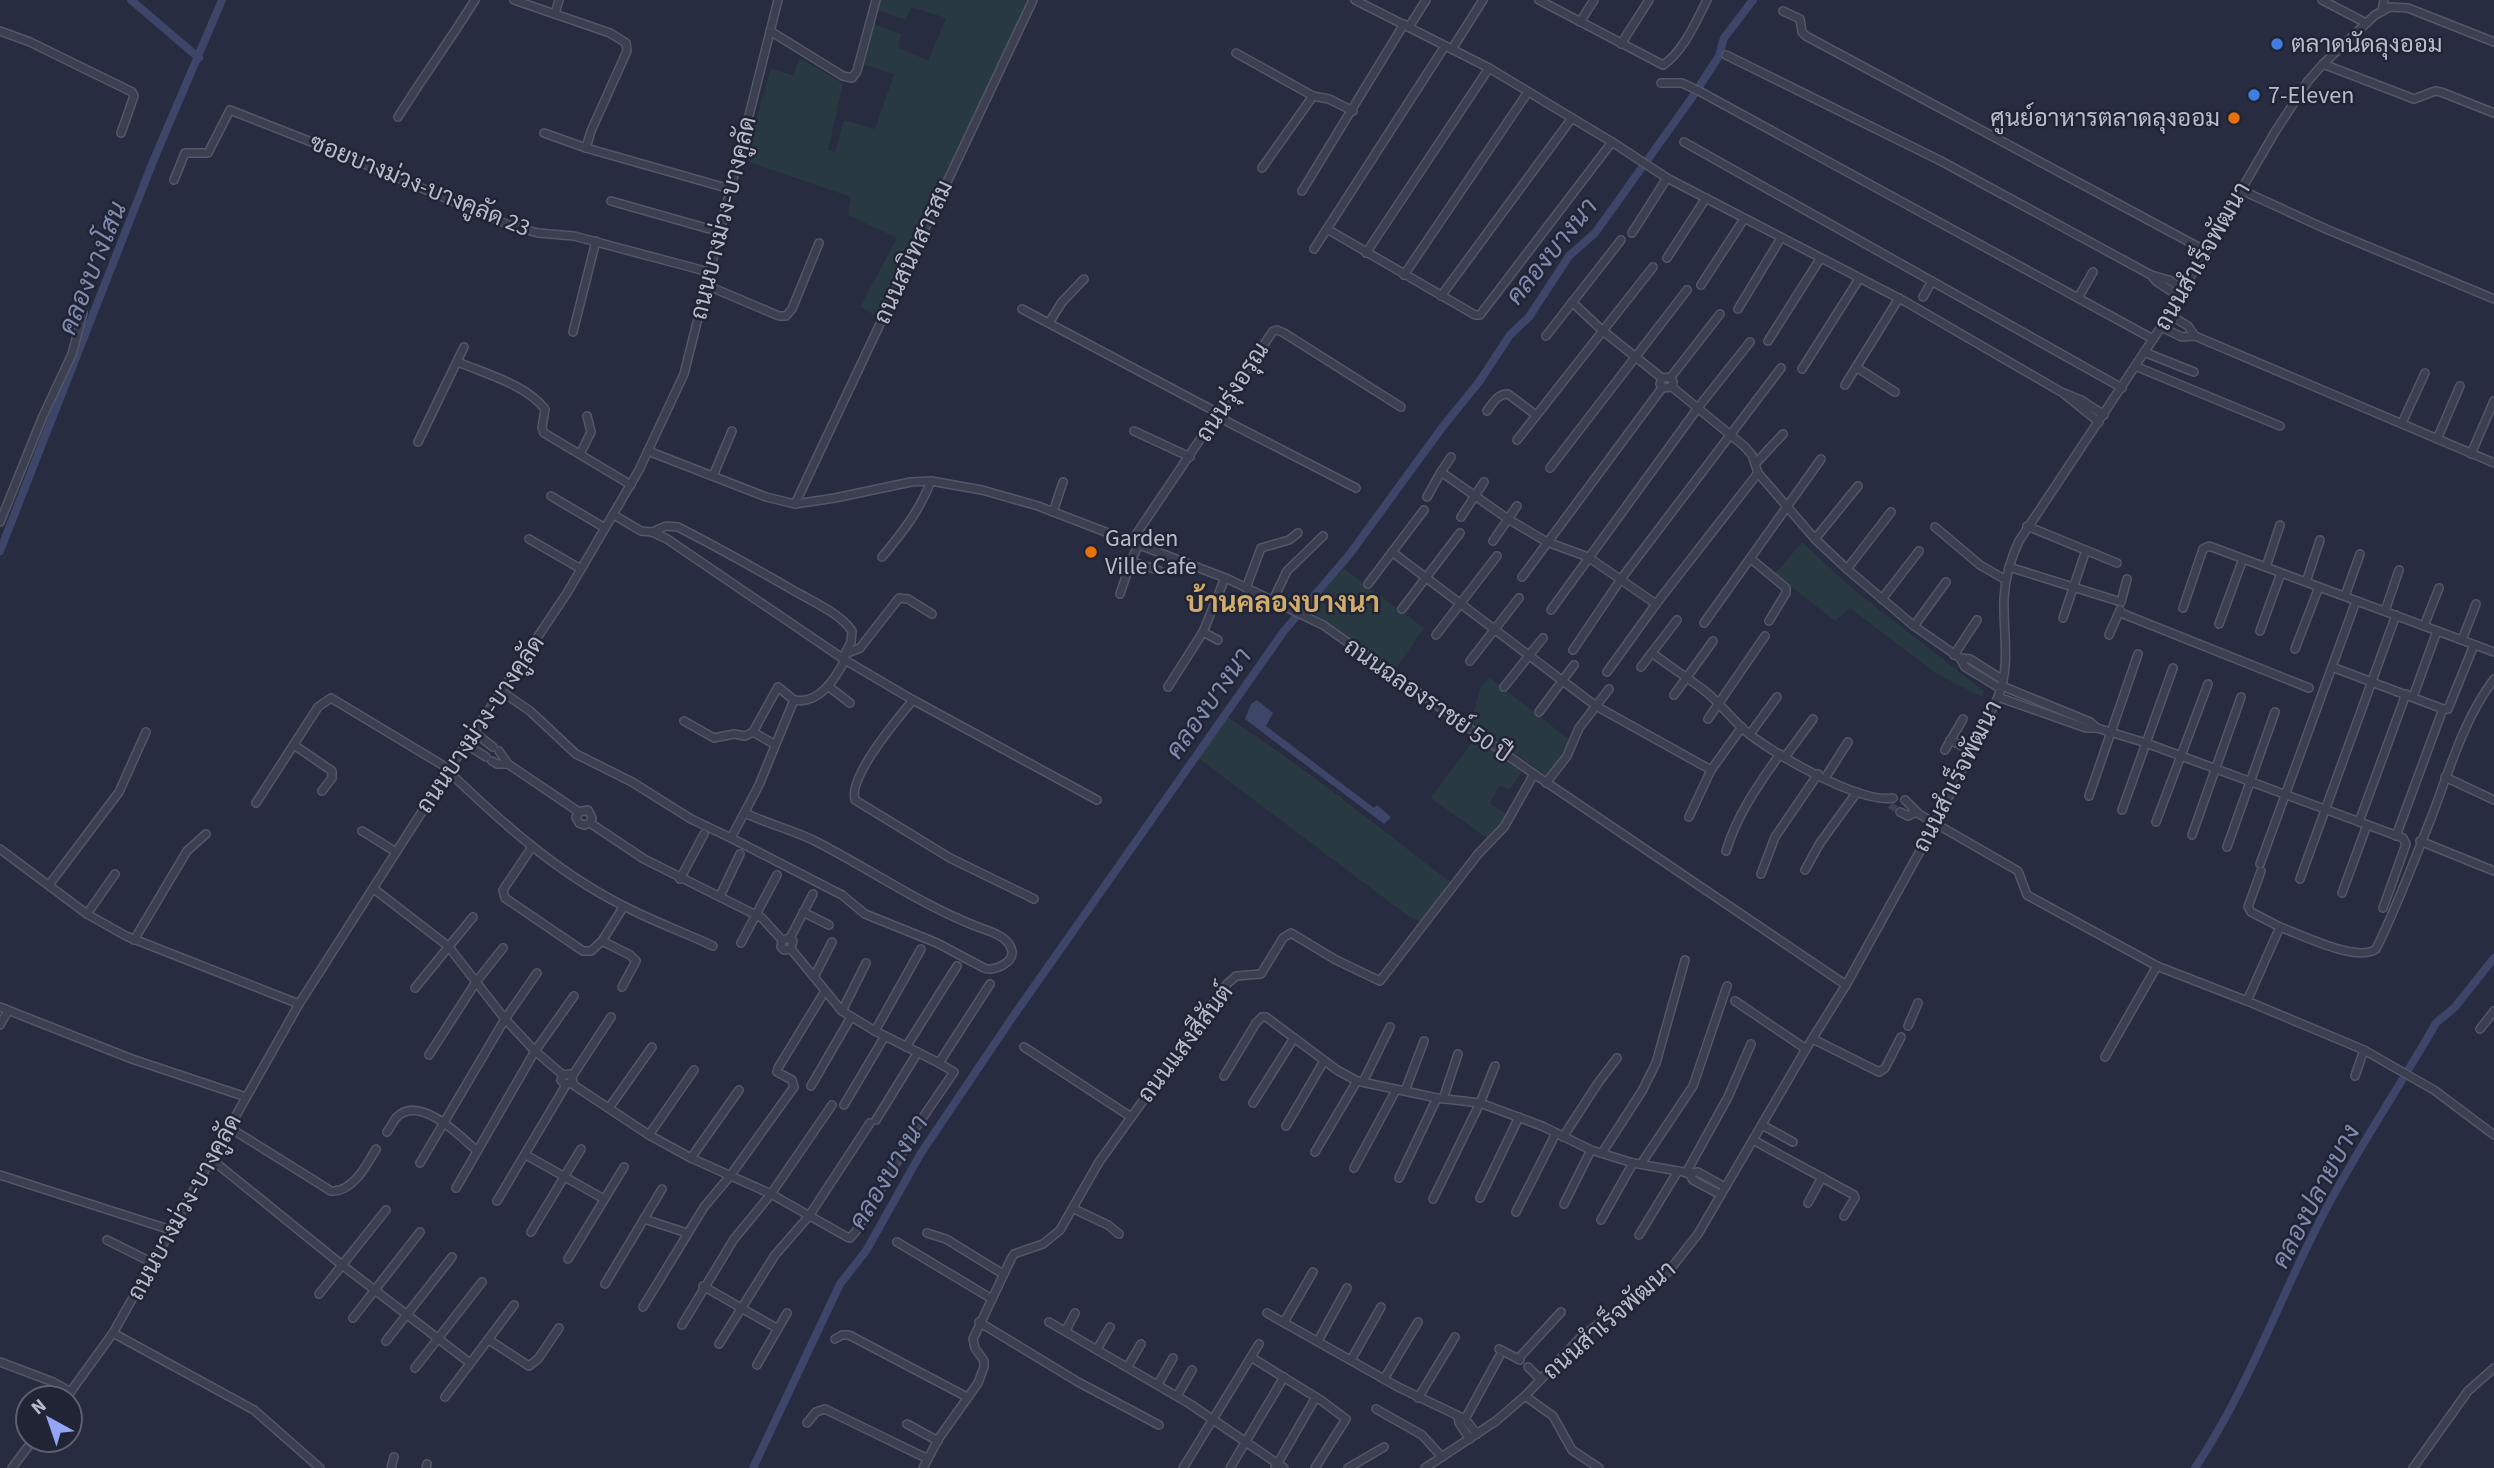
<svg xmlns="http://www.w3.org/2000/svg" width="2494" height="1468" font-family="'Source Sans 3',Sarabun,sans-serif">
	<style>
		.green { fill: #293941 }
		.water { fill: #3d4668 }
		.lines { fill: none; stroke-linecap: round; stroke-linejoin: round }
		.canal { stroke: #3d4668; stroke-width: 8 }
		.minor-tunnel { stroke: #3d4155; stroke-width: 7; stroke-dasharray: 7 3.5; stroke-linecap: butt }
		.minor-casing { stroke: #535767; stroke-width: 10 }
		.minor { stroke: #3b3f50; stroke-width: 7 }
		.shop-dot { fill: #3f7fe0; stroke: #202435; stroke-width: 2.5 }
		.food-dot { fill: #e8710a; stroke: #202435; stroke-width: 2.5 }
		.labels { text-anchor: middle; stroke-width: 5; stroke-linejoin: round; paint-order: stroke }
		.poi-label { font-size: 24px; fill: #b8bbca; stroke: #202435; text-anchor: start }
		.street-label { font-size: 24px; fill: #b8bbca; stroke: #202435 }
		.water-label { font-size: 26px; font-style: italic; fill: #808bb0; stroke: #202435 }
		.quarter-label { font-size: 28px; font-weight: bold; fill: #d2ac6b; stroke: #202435 }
	</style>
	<rect width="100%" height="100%" fill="#272c40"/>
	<g class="green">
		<polygon points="880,0 1028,0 878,317 860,307 897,238 848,215 851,197 749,162 754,128 771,68 794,76 799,58 843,83 828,150 835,152 844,120 875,129 894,74 862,64 874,24 901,34 898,47 928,61 946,18 911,7 906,20 877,10"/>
		<polygon points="1802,542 1854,590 1984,691 1982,697 1937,674 1850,608 1835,621 1775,574"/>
		<polygon points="1344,569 1424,628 1397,667 1392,668 1309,610 1313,601"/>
		<polygon points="1490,678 1570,740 1547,776 1471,723 1480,688"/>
		<path d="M1227 717C1306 768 1378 827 1452 883L1421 922 1408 916 1198 758Z"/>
		<polygon points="1476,737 1522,771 1510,789 1499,786 1490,803 1507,815 1499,829 1487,838 1431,798"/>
	</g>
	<polygon class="water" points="1257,700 1273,713 1266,726 1374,808 1377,805 1391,817 1384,824 1245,719 1251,704"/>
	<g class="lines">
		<g class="canal">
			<polyline points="131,0 199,58"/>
			<polyline points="0,551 154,159 222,0"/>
			<polyline points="753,1468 840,1284 866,1251 921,1153 1012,1018 1284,631 1349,555 1444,425 1479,382 1510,335 1529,317 1569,256 1595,233 1691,99 1719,56 1724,38 1753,0"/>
			<path d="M2195 1468C2250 1386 2281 1293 2327 1207 2361 1144 2401 1084 2436 1023L2455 1007 2494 958"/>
		</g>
		<polyline class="minor-tunnel" points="1890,805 1900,812"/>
		<defs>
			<g id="minor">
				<polyline points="514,0 610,33 626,43 627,51 591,131 586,148 730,189"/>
				<polyline points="1355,0 1489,68 1612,142 1667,178 1906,302 2063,393 2099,422"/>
				<path d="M1539 0 1663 65C1684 51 1696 21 1707 0"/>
				<polyline points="2322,0 2366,23"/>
				<polyline points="1783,11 1800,19 1802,32 1806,36 2206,251"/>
				<polyline points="2382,11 2384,0"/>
				<polyline points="555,14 559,0"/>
				<polyline points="1580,22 1594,0"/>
				<polyline points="1409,27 1426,0"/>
				<polyline points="0,31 30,42 132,92 134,96 121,133"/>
				<polyline points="770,31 843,76 852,78 857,71 876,0"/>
				<polyline points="1621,44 1649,0"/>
				<polyline points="1452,49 1483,0"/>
				<polyline points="1236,53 1313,96 1329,99 1353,111"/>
				<polyline points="1726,55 1941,161 2151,275 2157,282 2179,296"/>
				<polyline points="2323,64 2414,99 2435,91 2441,92 2494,113"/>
				<polyline points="1661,83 1682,83 1699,91 2153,339"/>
				<path d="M398 117C423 77 450 40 475 0"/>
				<polyline points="544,133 586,148"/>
				<polyline points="1684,142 2122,388"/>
				<polyline points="1262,168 1313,96"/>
				<polyline points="174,180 185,153 208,153 230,110 324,147 509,225 538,233 574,236 709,272"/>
				<polyline points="2241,190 2326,229 2494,299"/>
				<polyline points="1302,191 1404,24"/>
				<polyline points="611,201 720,232"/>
				<polyline points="1327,229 1475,315 1480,315 1612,142"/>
				<polyline points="1632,233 1667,178"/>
				<polyline points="1314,249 1445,46"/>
				<polyline points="1366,253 1489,68"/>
				<polyline points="1667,258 1706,198"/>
				<polyline points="1404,275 1528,92"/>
				<polyline points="2151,275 2169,280 2183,289"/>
				<polyline points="706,285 779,316 786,316 792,309 819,243"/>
				<polyline points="1701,285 1744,219"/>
				<polyline points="1441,296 1572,118"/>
				<polyline points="1923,297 1932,281"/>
				<polyline points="2078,298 2093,272"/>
				<polyline points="1572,302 1603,331 1662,378 1671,377 1673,382 1672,387 1662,388 1660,384 1662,378"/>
				<polyline points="1022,309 1218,413 1228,422 1356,488"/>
				<polyline points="1738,309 1781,238"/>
				<polyline points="2168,314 2188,326 2195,336"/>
				<polyline points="1049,323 1062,302 1084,279"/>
				<polyline points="2161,327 2182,337 2195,336 2494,463"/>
				<polyline points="573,332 596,241"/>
				<polyline points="1546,336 1621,240"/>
				<polyline points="1768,341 1820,259"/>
				<polyline points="2144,352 2194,372"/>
				<path d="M458 362C486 374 525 384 545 409L542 428 544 433 631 485"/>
				<polyline points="2135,366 2280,426"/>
				<polyline points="1856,367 1895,392"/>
				<polyline points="1802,369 1859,279"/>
				<polyline points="1671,377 1720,314"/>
				<polyline points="1845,385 1899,298"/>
				<polyline points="1672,387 1744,446 1752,455 1758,473 1815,539 1847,569 1914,626 1960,658 1965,667 2001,689"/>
				<polyline points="2064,393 2081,400 2104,415"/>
				<path d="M1487 411C1493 403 1497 394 1508 394L1536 415"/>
				<polyline points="2402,423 2425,373"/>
				<polyline points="1134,431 1190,457"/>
				<polyline points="2437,439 2460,386"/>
				<polyline points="1517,440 1653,267"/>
				<polyline points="418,442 464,347"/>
				<polyline points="648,451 766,497 795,504 835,498 911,482 931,481 982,490 1038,506 1228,579 1323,625 1534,774 1846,985"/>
				<polyline points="580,454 591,432 587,416"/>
				<polyline points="2471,454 2494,401"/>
				<polyline points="1756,463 1783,434"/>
				<polyline points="1550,468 1687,290"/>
				<polyline points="1441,472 1451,457"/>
				<polyline points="713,476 732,431"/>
				<polyline points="551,496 605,528"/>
				<polyline points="1427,497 1441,472 1508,519 1547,542 1588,557 1656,604"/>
				<polyline points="795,504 1033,0"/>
				<polyline points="1053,512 1063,482"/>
				<polyline points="614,515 641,531 652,532 667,539 845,660 913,700 1097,800"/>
				<polyline points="1461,517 1484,482"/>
				<polyline points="0,522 43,416 72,354 83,313"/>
				<polyline points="2027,526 2117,563"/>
				<polyline points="1935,527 1980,565 2006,580"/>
				<path d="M652 532 666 526 678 527C719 548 758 570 798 593 816 603 840 614 852 631L851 642 846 652"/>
				<polyline points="529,539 581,569"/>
				<polyline points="1815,539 1858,486"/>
				<polyline points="1493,541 1517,506"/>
				<polyline points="1131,542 1273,331 1277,330 1284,333 1401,407"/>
				<polyline points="1139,544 1131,561 1160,571"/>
				<polyline points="1392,552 1596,706 1711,770"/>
				<path d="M882 557C902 533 920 510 931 481"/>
				<polyline points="1751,559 1786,588 1786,593 1769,621"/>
				<polyline points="2009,567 2121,602 2127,579"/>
				<polyline points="2266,567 2280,525"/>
				<polyline points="1847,569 1891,512"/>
				<polyline points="1522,577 1662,388"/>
				<polyline points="2306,582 2320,540"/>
				<polyline points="1368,584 1424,510"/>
				<polyline points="1246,588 1261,548 1289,540 1298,533"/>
				<polyline points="1120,594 1131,561"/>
				<polyline points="2345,596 2360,554"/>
				<polyline points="1882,599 1919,551"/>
				<polyline points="1273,600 1287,571 1323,536"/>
				<polyline points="2183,608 2203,549 2209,546 2494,652"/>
				<polyline points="1402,609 1460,533"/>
				<polyline points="1551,610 1697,409 1750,342"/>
				<polyline points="2385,611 2399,570"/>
				<polyline points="2121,613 2309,688"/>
				<polyline points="2063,618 2084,556"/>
				<polyline points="1704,623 1821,459"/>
				<polyline points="2219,624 2243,559"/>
				<polyline points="1914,626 1946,582"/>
				<polyline points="2424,626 2439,588"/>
				<polyline points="2260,631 2281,573"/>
				<polyline points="1203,632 1218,640"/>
				<polyline points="1436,635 1497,556"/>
				<polyline points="2109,635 2120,610"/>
				<polyline points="2462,640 2476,604"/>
				<polyline points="2295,649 2319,587"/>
				<polyline points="1573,650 1621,579 1781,368"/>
				<path d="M1652 653C1669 666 1688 678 1705 691 1719 702 1730 717 1743 729 1769 752 1860 804 1893 798"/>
				<polyline points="845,654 860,648 899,598 908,599 932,614"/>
				<polyline points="1954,655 1977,620"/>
				<polyline points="1960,658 1970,659 2003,680"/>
				<polyline points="1470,661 1519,598"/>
				<polyline points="1641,667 1677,620"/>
				<polyline points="2332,667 2443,709 2448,709 2474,645"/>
				<polyline points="1607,672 1656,604 1758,473"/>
				<polyline points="828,686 850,703"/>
				<polyline points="2002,686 2090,722 2097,728"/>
				<polyline points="1168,687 1203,632 1225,578"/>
				<polyline points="1504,687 1543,638"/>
				<polyline points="501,691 530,711 576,754 632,782 691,819 731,838 759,785 794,700 778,687 753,732 745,736 734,734 714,738 684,721"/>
				<polyline points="1674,695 1713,641"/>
				<polyline points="1998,697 2086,728 2097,728 2146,743 2403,838 2406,844 2383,908"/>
				<polyline points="2413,697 2437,631"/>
				<path d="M794 700C819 705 835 679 845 660"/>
				<path d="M913 700C898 718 848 777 855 800L950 858 1034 899"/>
				<polyline points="1539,712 1574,665"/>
				<polyline points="1708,719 1765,636"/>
				<polyline points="474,732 493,747"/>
				<polyline points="753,732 774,744"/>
				<polyline points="1750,734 1777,697"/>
				<polyline points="1950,740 1970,750"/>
				<polyline points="466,744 486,757"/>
				<polyline points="294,745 332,771 332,778 322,791"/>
				<polyline points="1945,750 1963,719"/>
				<polyline points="499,751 508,764 579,812 588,810 592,818 590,823 584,825 579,823 576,817 579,812"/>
				<polyline points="1785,757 1813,719"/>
				<polyline points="492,761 497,764 508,764"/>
				<path d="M448 771C499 820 553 869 616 902 647 919 681 931 713 946"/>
				<polyline points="2445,777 2494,800"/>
				<polyline points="1825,778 1848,742"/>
				<polyline points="1546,783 1567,756 1579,728 1609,689"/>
				<polyline points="2089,796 2138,654"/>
				<polyline points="1905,800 1919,814 2018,871 2027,895 2157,966 2247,1001 2364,1050 2434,1090 2494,1135"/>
				<polyline points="256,803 318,707 331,698 449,769"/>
				<polyline points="2122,810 2173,668"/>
				<polyline points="1900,812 1908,816 1916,812"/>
				<polyline points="1689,817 1711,770 1742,727"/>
				<polyline points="2156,822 2208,684"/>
				<polyline points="2359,822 2406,694"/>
				<polyline points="590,823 644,859 762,918 782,940 781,947 784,950 791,949 793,941 790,938 782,940"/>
				<polyline points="362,831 396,852"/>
				<polyline points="2192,835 2241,697"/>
				<polyline points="2396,836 2443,709"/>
				<path d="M731 838 842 895 865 914 937 943 984 968C993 972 1014 963 1012 951 1009 936 989 931 978 927 921 905 870 869 815 841 793 830 768 824 745 813"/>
				<polyline points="2420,841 2494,871"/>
				<polyline points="532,847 503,890 505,898 583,951 591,951 602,941"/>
				<polyline points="2227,847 2275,712"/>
				<polyline points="0,849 87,914 126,936 299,1004"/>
				<path d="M1726 851C1737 815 1758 785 1780 754"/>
				<polyline points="2260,864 2356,601"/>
				<polyline points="1805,870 1820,843 1857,792"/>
				<polyline points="2261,871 2248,907 2251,912 2280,927"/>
				<polyline points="1761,874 1775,837 1818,774"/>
				<polyline points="680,879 704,834"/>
				<polyline points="2300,879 2396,615"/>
				<polyline points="49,885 119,792 146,732"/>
				<polyline points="374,889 448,946 505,1019 535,1051 563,1075 571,1074 573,1082 564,1084 561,1080 563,1075"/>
				<polyline points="2342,893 2367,825"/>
				<polyline points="720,896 740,854"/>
				<polyline points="803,912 829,925"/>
				<polyline points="87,914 115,874"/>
				<polyline points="790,938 813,894"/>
				<polyline points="134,940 187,851 206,834"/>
				<polyline points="741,943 777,875"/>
				<polyline points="791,949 842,1011 875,1031 939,1063 990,984"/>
				<polyline points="814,977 832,942"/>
				<polyline points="622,987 636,961 630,955 602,941 624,906"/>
				<polyline points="415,988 473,917"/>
				<polyline points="1735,1001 1806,1049"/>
				<path d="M2247 1001 2280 927C2302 935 2357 963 2376 949 2396 909 2413 863 2430 821 2449 772 2462 722 2494 679"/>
				<polyline points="0,1007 132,1059 246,1097"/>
				<polyline points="842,1011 866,963"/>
				<polyline points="0,1025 8,1011"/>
				<polyline points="1908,1026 1918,1003"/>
				<polyline points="2480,1029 2494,1011"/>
				<polyline points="875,1031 921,949"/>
				<polyline points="1813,1039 1879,1072 1885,1068 1901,1037"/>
				<polyline points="906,1047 957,966"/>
				<polyline points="1024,1047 1131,1117"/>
				<polyline points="429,1055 476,982 503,948"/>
				<polyline points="2105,1057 2157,966"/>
				<polyline points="778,1068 825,991"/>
				<polyline points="573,1075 611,1017"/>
				<polyline points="1224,1076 1256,1023 1262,1017 1266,1017 1337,1070 1357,1081 1437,1098 1480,1103 1542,1126 1591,1150 1633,1163 1689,1173 1698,1172 1725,1187"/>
				<polyline points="2355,1076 2364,1050"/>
				<polyline points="1363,1082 1390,1027"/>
				<polyline points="572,1084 649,1135 691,1158 771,1194 847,1237 850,1238 856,1231 907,1144"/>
				<polyline points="811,1086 851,1017"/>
				<polyline points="1405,1091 1424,1041"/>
				<polyline points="1443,1099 1458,1054"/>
				<polyline points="1253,1103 1294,1038"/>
				<polyline points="844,1105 885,1036"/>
				<polyline points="609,1108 652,1047"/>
				<polyline points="876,1120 918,1052"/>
				<polyline points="1762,1125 1793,1142"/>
				<polyline points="1286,1126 1324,1061"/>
				<path d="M230 1128 331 1191C352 1193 367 1165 376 1149"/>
				<path d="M387 1132C390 1128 393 1122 396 1118 419 1093 461 1137 477 1151"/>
				<polyline points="649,1135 694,1070"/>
				<polyline points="910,1136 954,1072 939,1063"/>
				<polyline points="1563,1137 1598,1083 1617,1058"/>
				<polyline points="1753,1140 1854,1195 1855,1198 1844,1216"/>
				<polyline points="1315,1152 1357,1081"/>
				<polyline points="1602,1153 1642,1091 1656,1063 1685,960"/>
				<polyline points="526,1155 604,1199"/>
				<polyline points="691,1158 739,1090"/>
				<polyline points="211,1159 342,1265 470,1363"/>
				<polyline points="420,1163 505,1019 537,973"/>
				<polyline points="1641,1164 1693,1086 1727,986"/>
				<polyline points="1354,1168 1396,1090"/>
				<polyline points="1686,1173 1728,1097 1751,1044"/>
				<polyline points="1689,1173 1693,1180 1721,1195"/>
				<polyline points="0,1175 171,1230"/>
				<polyline points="1399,1178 1437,1098"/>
				<polyline points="456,1188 535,1051 574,996"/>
				<polyline points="1480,1198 1519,1117"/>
				<polyline points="1433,1199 1480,1103 1495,1066"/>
				<polyline points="497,1201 566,1085"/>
				<polyline points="1808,1203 1822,1177"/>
				<polyline points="1564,1204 1591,1150"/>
				<polyline points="1074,1209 1108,1225 1119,1234"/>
				<polyline points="1516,1212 1556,1133"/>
				<polyline points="644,1219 687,1233"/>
				<polyline points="1601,1220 1633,1163"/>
				<polyline points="531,1232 581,1149"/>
				<polyline points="927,1233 946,1239 1003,1274"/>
				<polyline points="1639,1235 1678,1171"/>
				<polyline points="107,1240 153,1263"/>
				<polyline points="897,1242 992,1299"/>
				<polyline points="568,1259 624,1167"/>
				<polyline points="605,1284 662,1189"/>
				<polyline points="703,1286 778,1329"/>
				<polyline points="319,1294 386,1210"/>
				<polyline points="643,1307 704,1207 730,1176 794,1087 792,1080 777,1072"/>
				<polyline points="1267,1313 1398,1387 1465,1419 1477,1434"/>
				<polyline points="353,1318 420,1232"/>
				<polyline points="979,1322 1078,1382 1159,1425"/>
				<polyline points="1049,1322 1190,1404 1284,1468"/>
				<polyline points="1284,1322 1313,1272"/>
				<polyline points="682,1325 734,1239 771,1194 832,1105"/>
				<polyline points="1066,1330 1075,1313"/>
				<polyline points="113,1333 254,1410 320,1468"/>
				<polyline points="835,1339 842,1335 849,1335 967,1397"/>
				<polyline points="489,1340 529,1366 538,1359 559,1328"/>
				<polyline points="386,1341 452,1257"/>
				<polyline points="1318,1341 1347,1288"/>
				<polyline points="719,1344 775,1255 809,1216 870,1123"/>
				<polyline points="1097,1349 1110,1327"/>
				<polyline points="1499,1349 1520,1360"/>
				<polyline points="1251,1357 1322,1401 1346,1419 1315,1468"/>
				<polyline points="1518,1359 1561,1312"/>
				<polyline points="1351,1360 1381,1307"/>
				<polyline points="0,1362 53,1382 71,1392"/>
				<polyline points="757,1365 787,1313"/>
				<polyline points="1128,1366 1141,1344"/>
				<polyline points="1528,1367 1540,1379"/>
				<polyline points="415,1368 482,1282"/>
				<polyline points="1384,1379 1418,1322"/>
				<polyline points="1158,1384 1173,1358"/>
				<polyline points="1177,1396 1192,1370"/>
				<polyline points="1525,1396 1553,1416 1572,1450 1599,1468"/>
				<polyline points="445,1397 514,1305"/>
				<polyline points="66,1398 113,1333 299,1004 448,771 567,593 639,470 684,374 778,0"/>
				<polyline points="1418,1398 1455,1337"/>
				<polyline points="1376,1409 1422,1435 1442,1457"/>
				<polyline points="1458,1417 1459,1423 1470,1439"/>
				<polyline points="1465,1419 1499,1357"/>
				<polyline points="807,1423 816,1412 825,1409 928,1459"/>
				<polyline points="907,1424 938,1441"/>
				<polyline points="12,1468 33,1440"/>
				<polyline points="391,1468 394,1457"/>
				<polyline points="426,1468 427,1464"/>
				<polyline points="923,1468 939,1438 978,1383 984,1367 984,1361 975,1348 973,1339 1011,1259 1014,1254 1043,1244 1060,1230 1099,1162 1227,984 1236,976 1261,974 1283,938 1291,933 1336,960 1380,981 1478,854 1504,827 1534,774"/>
				<polyline points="1183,1468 1259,1344"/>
				<polyline points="1230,1468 1284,1377"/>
				<polyline points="1275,1468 1316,1397"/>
				<polyline points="1348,1468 1384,1447"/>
				<path d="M1425 1468 1496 1421 1525 1396 1581 1337 1668 1272 1698 1234 1806 1049 1846 985 1935 824 1998 697C2011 666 2003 632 2004 599 2005 578 2010 560 2019 541L2161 327 2275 132 2308 81 2323 64 2375 15 2390 7 2408 8 2494 42"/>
				<polyline points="2413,1468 2468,1391 2494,1368"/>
			</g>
		</defs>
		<use href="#minor" class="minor-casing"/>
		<use href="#minor" class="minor"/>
	</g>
	<g class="shop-dot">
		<circle cx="2277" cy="44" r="7"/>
		<circle cx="2254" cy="95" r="7"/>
	</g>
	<g class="food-dot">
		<circle cx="2234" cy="118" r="7"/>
		<circle cx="1091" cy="552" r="7"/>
	</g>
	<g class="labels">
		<g class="poi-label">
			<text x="2291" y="52">ตลาดนัดลุงออม</text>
			<text x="2268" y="103">7-Eleven</text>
			<text x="2220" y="126" text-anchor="end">ศูนย์อาหารตลาดลุงออม</text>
			<text x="1105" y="546">Garden<tspan x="1105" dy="28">Ville Cafe</tspan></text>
		</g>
		<g class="street-label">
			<text transform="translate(420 185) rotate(22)" y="8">ซอยบางม่วง-บางคูลัด 23</text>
			<text transform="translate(723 218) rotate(-76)" y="8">ถนนบางม่วง-บางคูลัด</text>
			<text transform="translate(913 252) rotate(-65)" y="8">ถนนสนิทสารสม</text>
			<text transform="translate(2202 256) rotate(-60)" y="8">ถนนสำเร็จพัฒนา</text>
			<text transform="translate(1232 392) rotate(-57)" y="8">ถนนรุ่งอรุณ</text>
			<text transform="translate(1428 700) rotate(35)" y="8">ถนนฉลองราชย์ 50 ปี</text>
			<text transform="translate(480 724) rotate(-56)" y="8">ถนนบางม่วง-บางคูลัด</text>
			<text transform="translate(1957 776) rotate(-63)" y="8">ถนนสำเร็จพัฒนา</text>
			<text transform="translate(1185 1043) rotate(-53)" y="8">ถนนแสงสีสันต์</text>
			<text transform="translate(184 1207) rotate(-61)" y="8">ถนนบางม่วง-บางคูลัด</text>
			<text transform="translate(1609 1320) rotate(-41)" y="8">ถนนสำเร็จพัฒนา</text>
		</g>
		<g class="water-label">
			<text transform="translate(1551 251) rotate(-51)" y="9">คลองบางนา</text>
			<text transform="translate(92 268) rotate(-68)" y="9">คลองบางโสน</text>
			<text transform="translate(1208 703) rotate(-55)" y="9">คลองบางนา</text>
			<text transform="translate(888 1172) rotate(-59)" y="9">คลองบางนา</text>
			<text transform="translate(2315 1196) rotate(-62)" y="9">คลองปลายบาง</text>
		</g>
		<g class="quarter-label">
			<text x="1283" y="612">บ้านคลองบางนา</text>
		</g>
	</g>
	<g transform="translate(49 1419) rotate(320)"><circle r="33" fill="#202435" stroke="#5d6071" stroke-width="2"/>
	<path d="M0-5L12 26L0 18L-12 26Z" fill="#93a5f4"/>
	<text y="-10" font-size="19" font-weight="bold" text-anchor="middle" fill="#b8bbca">N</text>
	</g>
</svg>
